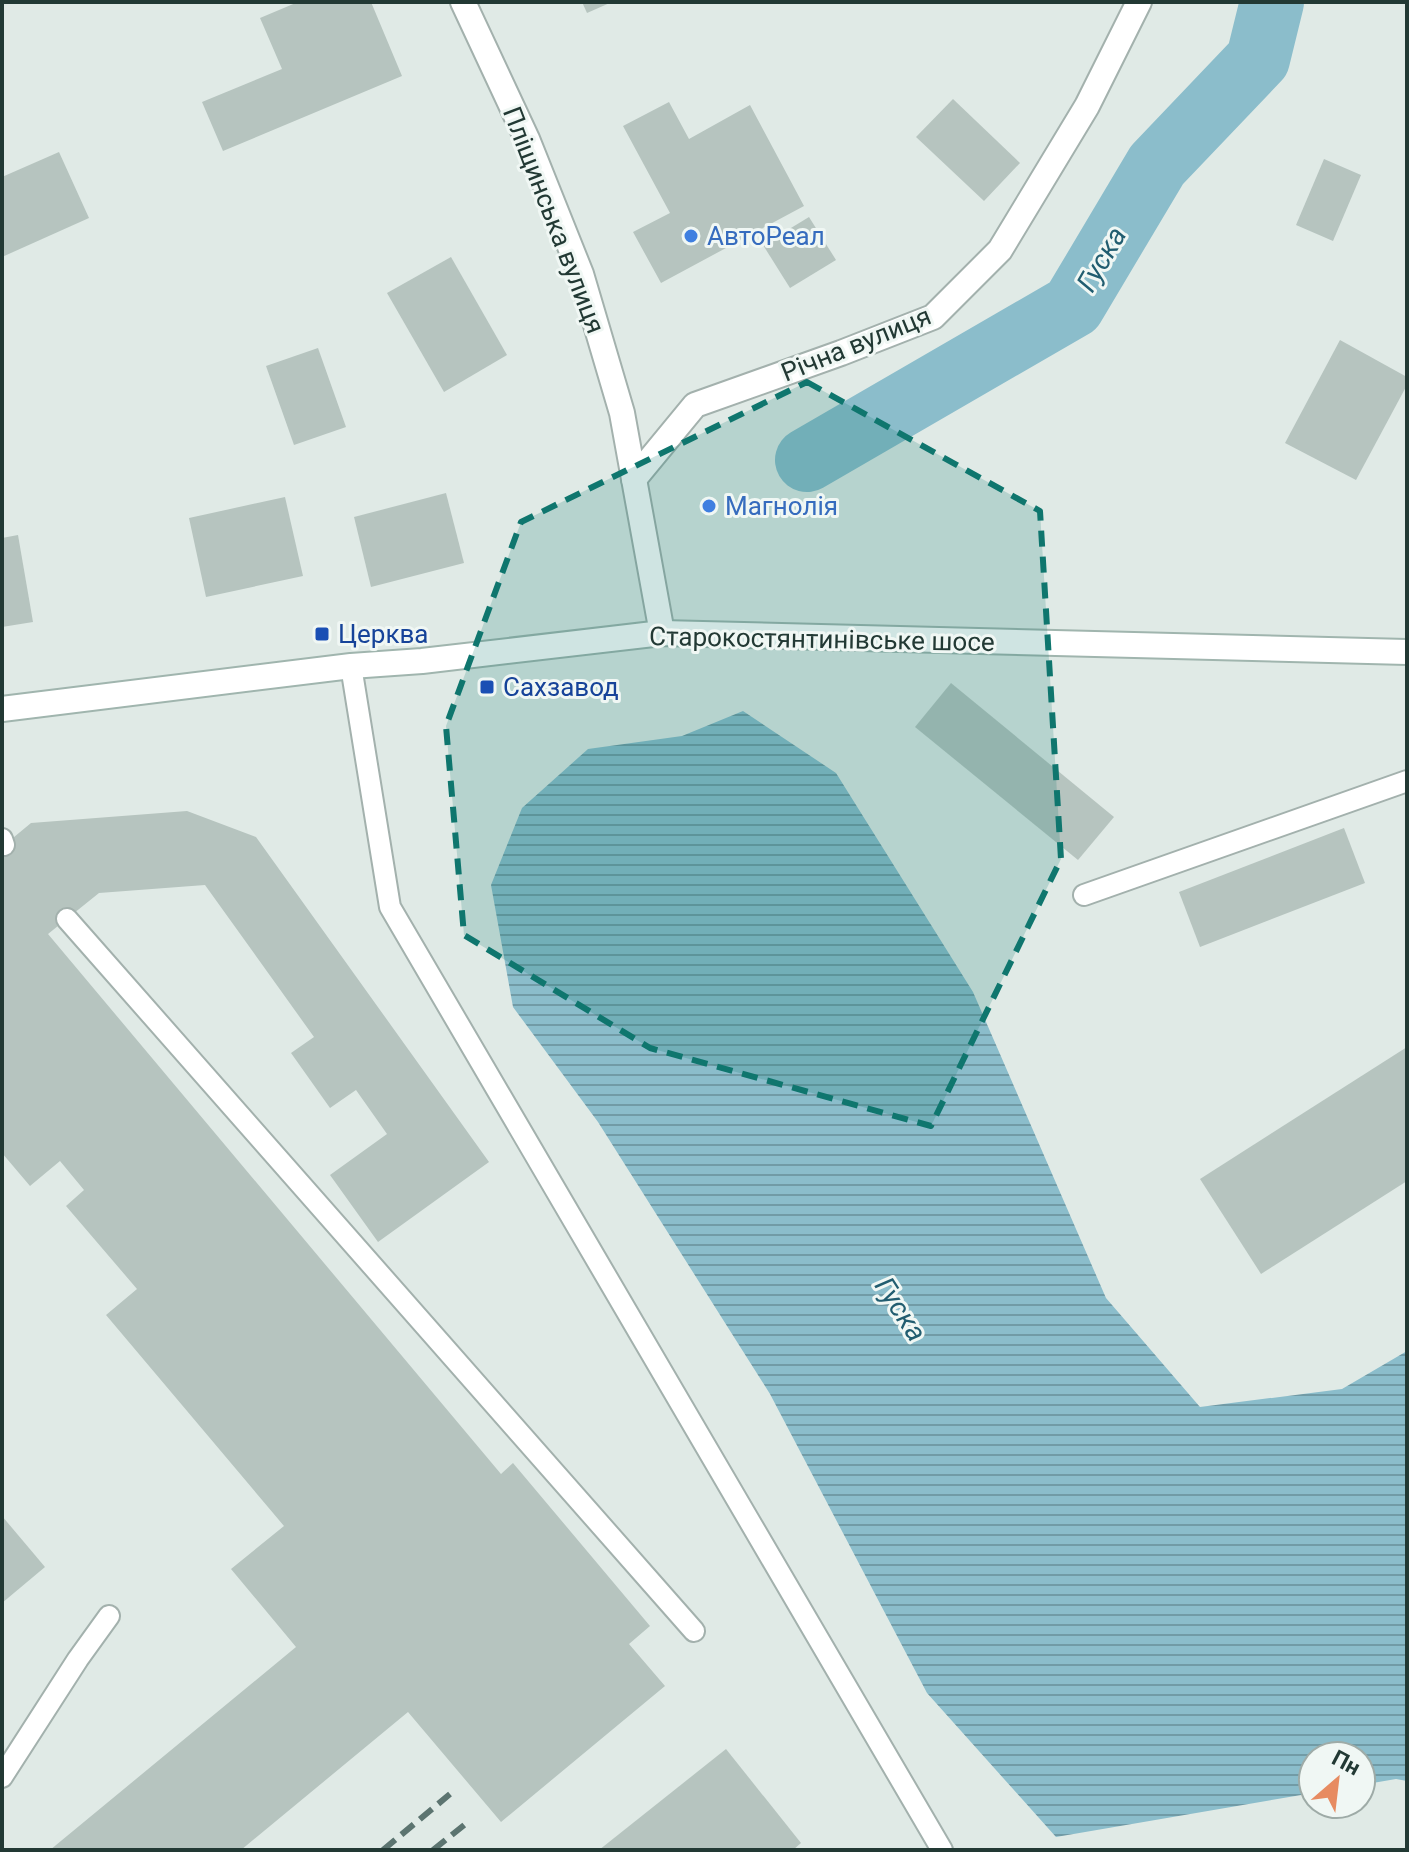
<svg xmlns="http://www.w3.org/2000/svg" width="1409" height="1852" font-family="Roboto,sans-serif">
	<style>
		.water { fill: url(#water-rules) }
		.lines { fill: none; stroke-linecap: round; stroke-linejoin: round }
		.river { stroke: #8bbdcb; stroke-width: 64 }
		.building { fill: #b6c4bf }
		.service-casing { stroke: #a3b1ad; stroke-width: 24 }
		.minor-casing { stroke: #a3b1ad; stroke-width: 28 }
		.secondary-casing { stroke: #a0b5ae; stroke-width: 28 }
		.service { stroke: #fff; stroke-width: 20 }
		.minor { stroke: #fff; stroke-width: 24 }
		.secondary { stroke: #fff; stroke-width: 24 }
		.rail { stroke: #5c7470; stroke-width: 6; stroke-dasharray: 16 8; stroke-linecap: butt }
		.marked { fill: #0f766e; fill-opacity: 0.2; stroke: #0f766e; stroke-width: 6; stroke-dasharray: 16 10; stroke-linejoin: round }
		.shop-dot { fill: #3f7fe0; stroke: #f0f7f4; stroke-width: 3 }
		.transit-dot { fill: #1a4fb4; stroke: #f0f7f4; stroke-width: 3 }
		.labels { text-anchor: middle; stroke-width: 6; stroke-linejoin: round; paint-order: stroke }
		.street-label { font-size: 26px; fill: #223934; stroke: #f0f7f4 }
		.shop-label { font-size: 26px; fill: #366cbe; stroke: #f0f7f4; text-anchor: start }
		.transit-label { font-size: 26px; fill: #164399; stroke: #f0f7f4; text-anchor: start }
		.water-label { font-size: 28px; font-style: italic; fill: #215d70; stroke: #f0f7f4 }
	</style>
	<defs>
		<pattern id="water-rules" width="6" height="5" patternUnits="userSpaceOnUse" patternTransform="scale(2)"><rect width="6" height="5" fill="#8bbdcb"/><path d="M0 2.5h6" fill="none" stroke="#719ba6"/></pattern>
	</defs>
	<rect width="100%" height="100%" fill="#e0eae6"/>
	<polygon class="water" points="743,711 836,773 973,992 1106,1298 1200,1407 1342,1389 1407,1351 1407,1781 1396,1779 1361,1785 1361,1756 1313,1756 1313,1793 1056,1837 927,1693 770,1394 598,1122 513,1007 491,885 522,808 588,749 682,736"/>
	<g class="lines">
		<polyline class="river" points="807,460 1073,306 1157,165 1258,59 1272,2"/>
	</g>
	<g class="building">
		<polygon points="298,2 371,2 402,76 223,151 202,102 282,69 260,18"/>
		<polygon points="582,2 612,2 587,13"/>
		<polygon points="953,99 1020,163 984,201 916,137"/>
		<polygon points="669,102 689,139 750,105 804,206 661,283 633,232 670,213 623,126"/>
		<polygon points="59,152 89,218 2,257 2,177"/>
		<polygon points="1324,159 1361,175 1333,241 1296,225"/>
		<polygon points="809,217 836,260 790,288 763,245"/>
		<polygon points="451,257 507,355 444,392 387,293"/>
		<polygon points="1340,340 1407,377 1407,385 1356,480 1285,443"/>
		<polygon points="318,348 346,427 294,445 266,366"/>
		<polygon points="446,493 464,563 371,587 354,517"/>
		<polygon points="285,497 303,576 206,597 189,518"/>
		<polygon points="18,535 33,622 2,627 2,538"/>
		<polygon points="951,683 1114,817 1078,860 915,727"/>
		<polygon points="187,811 256,837 489,1162 378,1242 330,1175 387,1134 356,1090 330,1108 291,1053 314,1037 205,885 99,893 48,934 501,1474 513,1463 650,1626 629,1644 665,1686 501,1822 408,1712 241,1850 50,1850 296,1647 231,1569 284,1526 106,1315 137,1289 66,1206 84,1190 60,1161 30,1186 2,1153 2,847 31,823"/>
		<polygon points="1344,828 1365,883 1200,947 1179,892"/>
		<polygon points="1407,1047 1407,1181 1261,1274 1200,1179"/>
		<polygon points="2,1516 45,1567 2,1603"/>
		<polygon points="726,1749 801,1843 793,1850 599,1850"/>
	</g>
	<g class="lines">
		<defs>
			<g id="service">
				<polyline points="351,666 390,907 942,1850"/>
				<polyline points="2,839 4,845"/>
				<polyline points="1084,895 1407,781"/>
				<polyline points="67,919 694,1631"/>
				<polyline points="2,1777 78,1659 109,1616"/>
			</g>
			<g id="minor">
				<polyline points="463,2 527,139 581,274 622,413 662,633"/>
				<polyline points="634,479 695,405 841,353 933,317 1000,250 1087,106 1139,2"/>
			</g>
			<polyline id="secondary" points="2,709 351,666 422,661 662,633 1407,652"/>
		</defs>
		<use href="#service" class="service-casing"/>
		<use href="#minor" class="minor-casing"/>
		<use href="#secondary" class="secondary-casing"/>
		<use href="#service" class="service"/>
		<use href="#minor" class="minor"/>
		<use href="#secondary" class="secondary"/>
		<g class="rail">
			<polyline points="383,1850 450,1794"/>
			<polyline points="433,1850 468,1822"/>
		</g>
	</g>
	<path class="marked" d="M807 382 1040 511 1061 859 931 1126 650 1048 464 935 446 726 521 522Z"/>
	<g class="shop-dot">
		<circle cx="691" cy="236" r="8"/>
		<circle cx="709" cy="506" r="8"/>
	</g>
	<g class="transit-dot">
		<rect x="314" y="626" width="16" height="16" rx="4"/>
		<rect x="479" y="679" width="16" height="16" rx="4"/>
	</g>
	<g class="labels">
		<g class="street-label">
			<text transform="translate(554 220) rotate(69)" y="9">Пліщинська вулиця</text>
			<text transform="translate(856 344) rotate(-22)" y="9">Річна вулиця</text>
			<text transform="translate(822 639) rotate(1)" y="9">Старокостянтинівське шосе</text>
		</g>
		<g class="shop-label">
			<text x="707" y="245">АвтоРеал</text>
			<text x="725" y="515">Магнолія</text>
		</g>
		<g class="transit-label">
			<text x="338" y="643">Церква</text>
			<text x="503" y="696">Сахзавод</text>
		</g>
		<g class="water-label">
			<text transform="translate(1101 259) rotate(-60)" y="10">Гуска</text>
			<text transform="translate(901 1309) rotate(57)" y="10">Гуска</text>
		</g>
	</g>
	<rect width="1409" height="1852" fill="none" stroke="#223934" stroke-width="8"/>
	<g transform="translate(1337 1780) rotate(28)"><circle r="38" fill="#f0f7f4" stroke="#9eaba7" stroke-width="2"/>
	<path d="M0-6L14 30L0 20L-14 30Z" fill="#e78b61"/>
	<text y="-12" font-size="22" font-weight="bold" text-anchor="middle" fill="#223934">Пн</text>
	</g>
</svg>
